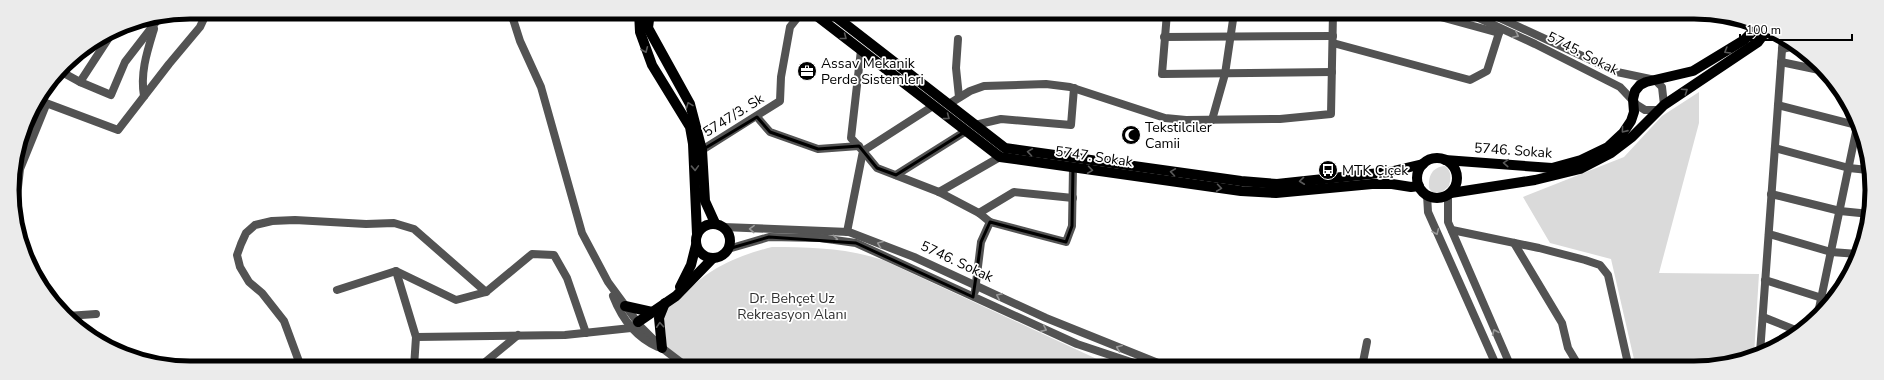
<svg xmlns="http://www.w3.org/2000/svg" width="1884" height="380" font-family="'Nunito Sans',sans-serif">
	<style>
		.green { fill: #dadada }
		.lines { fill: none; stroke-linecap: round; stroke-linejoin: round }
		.minor { stroke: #535353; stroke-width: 8 }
		.major { stroke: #000; stroke-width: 10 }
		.oneway { stroke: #989898 }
		.oneway2 { stroke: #595959 }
		.marked { fill: none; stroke: #000; stroke-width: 3; stroke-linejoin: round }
		.labels { text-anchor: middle; stroke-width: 3.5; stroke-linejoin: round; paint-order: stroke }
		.street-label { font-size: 14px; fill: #000; stroke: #fff }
		.poi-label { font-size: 14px; fill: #000; stroke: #fff; text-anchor: start }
		.park-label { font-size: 14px; fill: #313131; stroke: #fff }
		.rim { fill: none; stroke: #000; stroke-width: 5 }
	</style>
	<rect width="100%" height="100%" fill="#fff"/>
	<g class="green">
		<polygon points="1699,92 1699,123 1659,273 1759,274 1754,355 1706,368 1636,368 1611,259 1550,243 1523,197 1624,157 1662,116"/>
		<path d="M1445 166C1452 172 1451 178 1449 186L1441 193 1432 192 1429 188C1428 176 1432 167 1445 166Z"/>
		<path d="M772 247C810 247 846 248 883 260L1099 360 1119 367H690L667 349 663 311C678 300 691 286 706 275 726 261 748 253 772 247Z"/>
	</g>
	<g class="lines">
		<g class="minor">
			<polyline points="508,12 513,19 520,41 541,87 582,233 608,282 641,327 662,348 687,367"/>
			<polyline points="1167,13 1162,74 1332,72"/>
			<polyline points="1426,13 1499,33 1500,30"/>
			<polyline points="1468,13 1535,44 1620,87 1637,105 1645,110 1659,110"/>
			<polyline points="1489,13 1617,72 1655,80 1662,87 1664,105"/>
			<polyline points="513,19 522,12"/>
			<polyline points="1164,37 1333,36"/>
			<polyline points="958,39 956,68 959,97"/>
			<polyline points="1333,43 1470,80 1487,71 1499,33"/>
			<polyline points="1782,49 1795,46"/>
			<polyline points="1781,62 1824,71"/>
			<polyline points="60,71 80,82 111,95 125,62 159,18"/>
			<polyline points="80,82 110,36 119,28"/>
			<path d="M144 96C140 73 147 52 154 29"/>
			<polyline points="38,100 118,130 169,64 200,27 207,12"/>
			<polyline points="949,104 970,91 984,86 1046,84 1070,87 1165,118 1186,120 1280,119 1331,114 1333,13"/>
			<polyline points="1778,105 1856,125"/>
			<polyline points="933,106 863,151 877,168 939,192 979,213 990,222 1066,242 1072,226 1073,168"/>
			<polyline points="757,117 770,132 818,149 859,146"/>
			<polyline points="1212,120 1225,74 1234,13"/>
			<polyline points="975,125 1001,119 1071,125 1074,88"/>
			<polyline points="1775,148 1849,168 1868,170"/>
			<polyline points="702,150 780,101 781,77 790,27 801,13"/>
			<polyline points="896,175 966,131"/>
			<polyline points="939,192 1000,157"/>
			<polyline points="1448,194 1448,222 1511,367"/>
			<polyline points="1771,194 1840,211 1870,214"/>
			<polyline points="1427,195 1428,212 1497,367"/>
			<polyline points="16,205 20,169 46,105"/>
			<polyline points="979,213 1014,192 1073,198"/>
			<polyline points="723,227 849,232 914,257 1046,318 1168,367"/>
			<polyline points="1452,230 1539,248 1585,260 1600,265 1608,275 1629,368"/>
			<polyline points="847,232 863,151 851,138 861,50"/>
			<polyline points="1769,234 1831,252 1858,254"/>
			<polyline points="1514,243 1562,323 1568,348 1580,368"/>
			<polyline points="728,249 769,237 820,238 856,243 1077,344 1146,367"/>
			<polyline points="396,271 416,337 414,367"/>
			<polyline points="1765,280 1822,298 1833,298"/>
			<polyline points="337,290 396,271 456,300 486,292"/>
			<polyline points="975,291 981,242 990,222"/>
			<path d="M613 296C622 319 635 337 658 347"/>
			<polyline points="67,316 96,314"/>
			<polyline points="1763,317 1798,331"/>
			<polyline points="1817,318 1857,127"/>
			<polyline points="416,337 565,335 631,328 638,322"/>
			<polyline points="1760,353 1783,36"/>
			<polyline points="130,355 134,354 135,357"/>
			<polyline points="301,367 284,321 262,293 249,282 240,267 237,255 241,244 246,233 255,225 272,221 295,220 366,224 394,223 414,229 486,292 532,254 554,255 567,278 586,333"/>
			<polyline points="476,367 484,363 518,335"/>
			<polyline points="1362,367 1367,342"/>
		</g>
		<g class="major">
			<polyline points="639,12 640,32 652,65 690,127 693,144 697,234"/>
			<polyline points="650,12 648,28 690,104 702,150 705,201 715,223"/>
			<polyline points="813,13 1000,157 1241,191 1276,193 1372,184 1392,184 1411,187 1419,186"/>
			<polyline points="831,13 1005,148 1241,181 1277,184 1389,172 1423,164"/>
			<circle cx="1437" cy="178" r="20"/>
			<polyline points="1445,160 1552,168 1581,160 1608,147 1623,133 1631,121 1634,112 1633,99 1635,91 1640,85 1646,82 1693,71 1744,40 1757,27"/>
			<polyline points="1451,193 1535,180 1580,169 1611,153 1632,137 1664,105 1758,42 1767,30"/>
			<circle cx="713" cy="241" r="17"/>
			<polyline points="680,287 691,265 696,245"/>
			<polyline points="625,306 652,312"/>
			<polyline points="638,322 676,296 713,258"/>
			<polyline points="662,348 659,318 665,303"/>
		</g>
	</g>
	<defs><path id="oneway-chevron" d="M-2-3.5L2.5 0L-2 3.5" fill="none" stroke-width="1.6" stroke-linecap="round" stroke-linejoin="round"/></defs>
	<g class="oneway">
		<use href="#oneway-chevron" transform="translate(1516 35) rotate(26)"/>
		<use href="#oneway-chevron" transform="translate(752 229) rotate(-178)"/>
		<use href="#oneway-chevron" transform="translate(1436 232) rotate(67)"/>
		<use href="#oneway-chevron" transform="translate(835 239) rotate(5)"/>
		<use href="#oneway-chevron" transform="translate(880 244) rotate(-159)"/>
		<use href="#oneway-chevron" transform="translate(999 296) rotate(-155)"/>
		<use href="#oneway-chevron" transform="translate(1044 329) rotate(24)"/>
		<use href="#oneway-chevron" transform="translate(1495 332) rotate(-113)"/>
		<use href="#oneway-chevron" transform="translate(1119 348) rotate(-158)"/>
	</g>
	<g class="oneway2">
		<use href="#oneway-chevron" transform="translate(844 37) rotate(38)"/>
		<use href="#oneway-chevron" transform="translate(645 50) rotate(67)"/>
		<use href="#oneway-chevron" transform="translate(1727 51) rotate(149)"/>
		<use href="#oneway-chevron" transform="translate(1685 91) rotate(-34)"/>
		<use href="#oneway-chevron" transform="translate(689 105) rotate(-111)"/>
		<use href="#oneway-chevron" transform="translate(947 117) rotate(37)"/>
		<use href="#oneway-chevron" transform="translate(1624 130) rotate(129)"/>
		<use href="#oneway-chevron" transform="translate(1030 152) rotate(-172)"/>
		<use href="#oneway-chevron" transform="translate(1506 163) rotate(-176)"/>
		<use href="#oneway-chevron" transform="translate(695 168) rotate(88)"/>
		<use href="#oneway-chevron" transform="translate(1090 170) rotate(8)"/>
		<use href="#oneway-chevron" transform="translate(1173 172) rotate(-172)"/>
		<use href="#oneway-chevron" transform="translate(1302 181) rotate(174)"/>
		<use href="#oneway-chevron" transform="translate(1219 188) rotate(8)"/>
		<use href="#oneway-chevron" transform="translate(660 325) rotate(-94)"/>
	</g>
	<path class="marked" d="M757 117 770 132 818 149 859 146 877 168 896 175 966 131 1000 157 1073 168 1072 226 1066 242 990 222 981 242 973 297 856 243 769 237 728 249 713 258 676 296 691 265 697 234 704 226 714 222 705 201 702 150Z"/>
	<defs>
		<symbol id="office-disc" viewBox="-11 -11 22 22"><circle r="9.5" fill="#000" stroke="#fff"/><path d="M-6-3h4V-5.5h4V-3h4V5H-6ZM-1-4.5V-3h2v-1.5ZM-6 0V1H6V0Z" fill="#fff"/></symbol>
		<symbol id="mosque-disc" viewBox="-11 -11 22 22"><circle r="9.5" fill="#000" stroke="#fff"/><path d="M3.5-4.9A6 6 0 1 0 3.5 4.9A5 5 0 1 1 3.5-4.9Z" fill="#fff"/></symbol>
		<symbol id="bus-disc" viewBox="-11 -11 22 22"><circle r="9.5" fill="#000" stroke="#fff"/><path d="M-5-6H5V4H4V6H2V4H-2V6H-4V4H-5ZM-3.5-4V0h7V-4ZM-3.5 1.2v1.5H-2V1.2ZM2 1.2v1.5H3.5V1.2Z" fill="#fff"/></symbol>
	</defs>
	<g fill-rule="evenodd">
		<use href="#office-disc" x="796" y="60" width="22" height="22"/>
		<use href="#mosque-disc" x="1120" y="124" width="22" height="22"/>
		<use href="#bus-disc" x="1317" y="159" width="22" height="22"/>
	</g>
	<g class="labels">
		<g class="street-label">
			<text transform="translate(1583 53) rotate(27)" y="5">5745. Sokak</text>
			<text transform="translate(733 115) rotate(-32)" y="5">5747/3. Sk</text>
			<text transform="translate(1513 150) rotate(4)" y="5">5746. Sokak</text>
			<text transform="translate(1094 156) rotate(8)" y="5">5747. Sokak</text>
			<text transform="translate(957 261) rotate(25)" y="5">5746. Sokak</text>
		</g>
		<g class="poi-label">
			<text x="821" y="68">Assav Mekanik<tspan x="821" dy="16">Perde Sistemleri</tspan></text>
			<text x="1145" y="132">Tekstilciler<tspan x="1145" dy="16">Camii</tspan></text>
			<text x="1342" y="175">MTK Çiçek</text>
		</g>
		<g class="park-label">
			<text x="792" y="303">Dr. Behçet Uz<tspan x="792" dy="16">Rekreasyon Alanı</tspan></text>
		</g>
	</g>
	<path d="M0 0H1884V380H0ZM190 19H1694A171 171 0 0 1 1865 190V190A171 171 0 0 1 1694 361H190A171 171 0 0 1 19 190V190A171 171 0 0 1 190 19Z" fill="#ebebeb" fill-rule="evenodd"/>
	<path class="rim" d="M190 19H1694A171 171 0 0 1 1865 190V190A171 171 0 0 1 1694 361H190A171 171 0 0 1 19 190V190A171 171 0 0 1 190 19Z"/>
	<path d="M1740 34v6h112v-6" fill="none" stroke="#000000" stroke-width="2"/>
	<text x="1746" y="34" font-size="12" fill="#000000" stroke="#ffffff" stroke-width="3" paint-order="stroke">100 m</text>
</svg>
